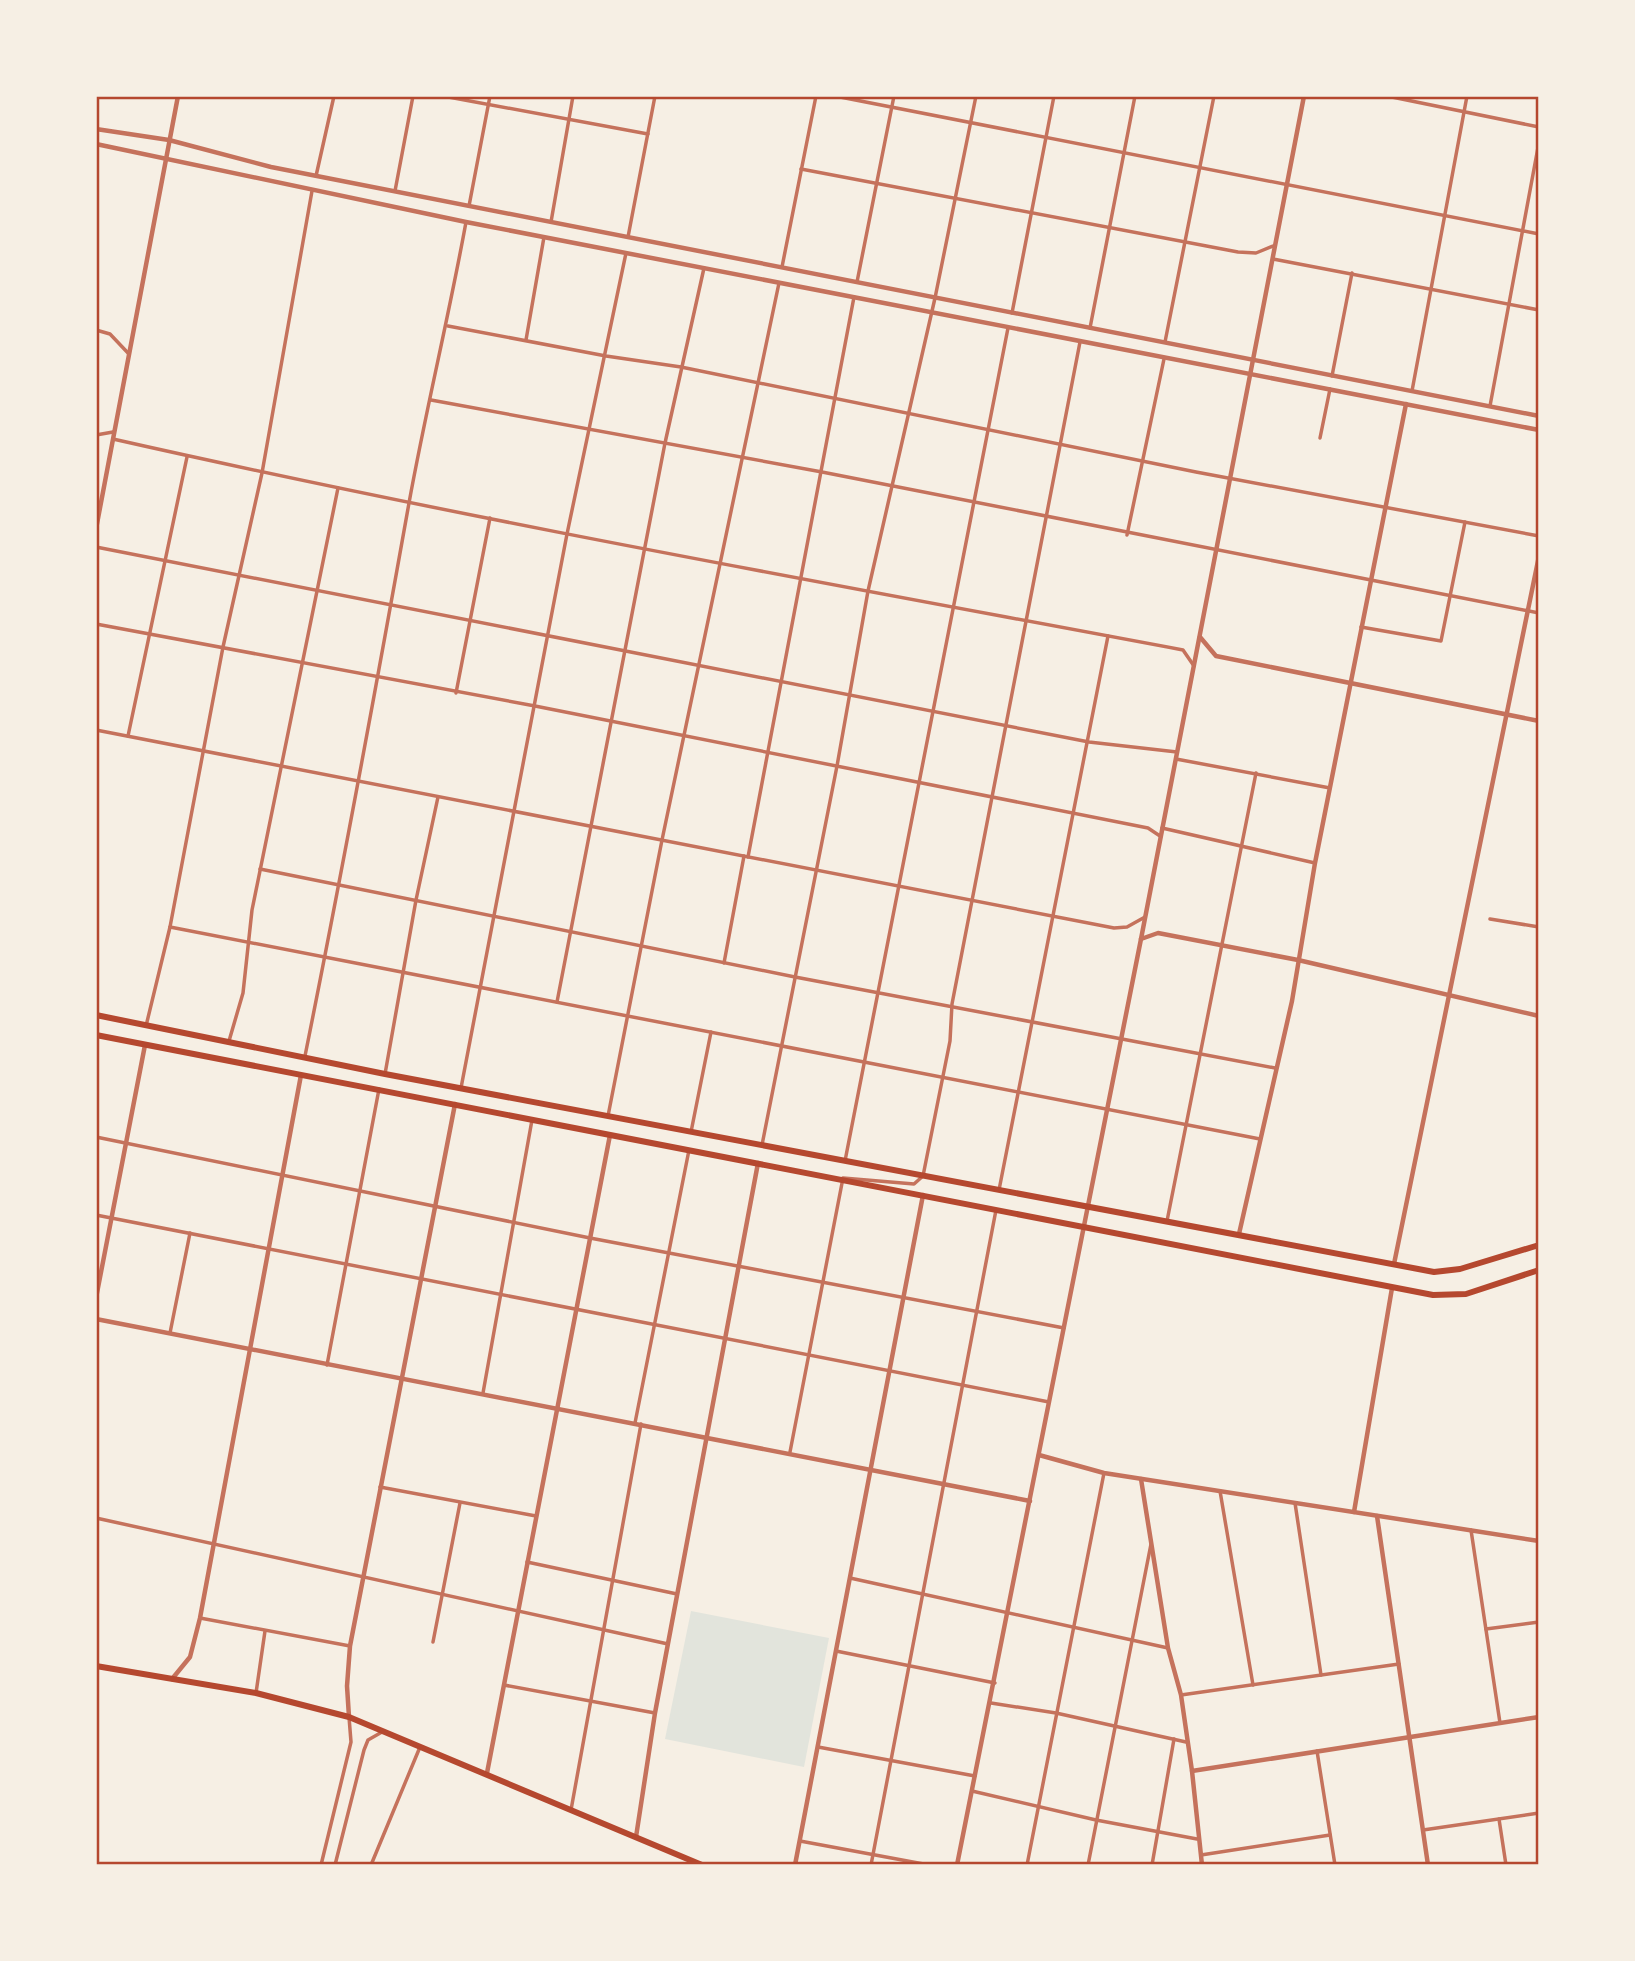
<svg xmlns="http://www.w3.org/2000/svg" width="1635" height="1961" font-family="'Source Serif 4',serif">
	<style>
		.green { fill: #e2e4dc }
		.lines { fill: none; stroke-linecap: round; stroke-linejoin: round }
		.minor { stroke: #c5725c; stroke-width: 3.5 }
		.tertiary { stroke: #c5725c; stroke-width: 4.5 }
		.primary { stroke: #b5482f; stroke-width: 6 }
		.neatline { fill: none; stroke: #b5482f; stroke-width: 2.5 }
	</style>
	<rect width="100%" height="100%" fill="#f6efe4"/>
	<polygon class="green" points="691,1611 829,1638 804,1767 665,1739"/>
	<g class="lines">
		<g class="minor">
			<polyline points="443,96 648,134"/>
			<polyline points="835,96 1539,234"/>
			<polyline points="1387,96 1539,127"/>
			<polyline points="801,169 1238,252 1256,253 1273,246"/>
			<polyline points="316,176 334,96"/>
			<polyline points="395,191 413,96"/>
			<polyline points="469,206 490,96"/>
			<polyline points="551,222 573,96"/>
			<polyline points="628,237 655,96"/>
			<polyline points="1273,259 1539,310"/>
			<polyline points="782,267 816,96"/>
			<polyline points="857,282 894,96"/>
			<polyline points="1012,313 1054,96"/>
			<polyline points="448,326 606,356 681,367 1196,472 1539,536"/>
			<polyline points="1090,328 1135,96"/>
			<polyline points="96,330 110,334 128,353"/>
			<polyline points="526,340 544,237"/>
			<polyline points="1165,342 1214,96"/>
			<polyline points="1332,376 1352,273"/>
			<polyline points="1412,391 1467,96"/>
			<polyline points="431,400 822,472 1539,613"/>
			<polyline points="1490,406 1539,142"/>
			<polyline points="96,435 113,432"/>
			<polyline points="1320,438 1330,389"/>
			<path d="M113 439C467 519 826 583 1183 650L1194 666"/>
			<polyline points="1127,535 1164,359"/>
			<polyline points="96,547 1089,742 1177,752"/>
			<polyline points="96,624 535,706 1148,828 1160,836"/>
			<polyline points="1361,627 1441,641 1465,522"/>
			<polyline points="456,693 490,518"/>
			<polyline points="96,730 1114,928 1127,927 1145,917"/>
			<polyline points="128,736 187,457"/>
			<polyline points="1176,759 1330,788"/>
			<polyline points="1162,828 1315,863"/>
			<polyline points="748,857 854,297"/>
			<polyline points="260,869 795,977 1275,1068"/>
			<polyline points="1490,919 1539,927"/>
			<polyline points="170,927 1260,1139"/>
			<polyline points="724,963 744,856"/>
			<polyline points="557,1002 665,443 704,268"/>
			<polyline points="146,1026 170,927 223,647 262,473 312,191"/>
			<polyline points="229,1041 243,993 252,910 338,488"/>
			<path d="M305 1056C342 872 376 688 409 503 426 409 449 316 466 222"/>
			<polyline points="385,1074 416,900 438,797"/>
			<polyline points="461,1088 567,534 626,253"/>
			<polyline points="608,1116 662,840 779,283"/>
			<polyline points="691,1132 711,1032"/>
			<polyline points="96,1137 590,1238 1064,1328"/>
			<polyline points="762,1145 837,766 868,591 935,298 976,96"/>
			<polyline points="845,1161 1008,328"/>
			<polyline points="999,1190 1108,636"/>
			<polyline points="96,1215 1049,1402"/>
			<polyline points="1167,1221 1256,773"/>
			<polyline points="170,1333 190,1233"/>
			<polyline points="327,1365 379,1089"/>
			<polyline points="483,1393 532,1120"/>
			<polyline points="635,1423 689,1150"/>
			<polyline points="790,1452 843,1178 914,1184 923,1176 950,1041 952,1004 1080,342"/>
			<polyline points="380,1487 536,1516"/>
			<polyline points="1220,1491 1253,1685"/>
			<polyline points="1295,1503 1321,1675"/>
			<polyline points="96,1518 668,1644"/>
			<polyline points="1471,1530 1500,1723"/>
			<polyline points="527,1562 677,1594"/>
			<polyline points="850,1578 1168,1648"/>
			<polyline points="200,1618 350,1646"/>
			<polyline points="1486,1629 1539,1622"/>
			<polyline points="433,1642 460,1503"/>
			<polyline points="836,1651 995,1683"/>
			<polyline points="504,1685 655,1713"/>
			<polyline points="256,1693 265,1631"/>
			<polyline points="1181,1695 1399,1664"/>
			<polyline points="991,1703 1056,1713 1186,1742"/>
			<polyline points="818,1747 975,1776"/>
			<polyline points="1317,1751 1335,1865"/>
			<polyline points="972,1791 1096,1820 1197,1839"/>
			<polyline points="571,1810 641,1424"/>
			<polyline points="1499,1819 1506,1865"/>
			<polyline points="1423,1830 1539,1813"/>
			<polyline points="800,1841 929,1865"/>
			<polyline points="1201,1855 1330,1835"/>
			<polyline points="321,1865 351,1742 349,1717"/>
			<polyline points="335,1865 364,1750 368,1740 382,1732"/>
			<polyline points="371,1865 420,1747"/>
			<polyline points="871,1865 996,1210"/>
			<polyline points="1027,1865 1104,1473"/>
			<polyline points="1088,1865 1151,1544"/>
			<polyline points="1152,1865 1174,1739"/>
		</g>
		<g class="tertiary">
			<polyline points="96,129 169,140 271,167 1539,416"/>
			<polyline points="96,144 466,222 1539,430"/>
			<polyline points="96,529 178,96"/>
			<polyline points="1200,637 1216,656 1539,721"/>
			<polyline points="1141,939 1158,933 1298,960 1539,1016"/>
			<polyline points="1239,1234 1292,1001 1315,863 1406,404"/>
			<polyline points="1394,1264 1539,556"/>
			<polyline points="96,1298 145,1045"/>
			<polyline points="96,1319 1030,1501"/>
			<polyline points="1039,1455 1104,1473 1539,1541"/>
			<polyline points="1141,1479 1168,1648 1181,1695 1192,1771 1202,1865"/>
			<polyline points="1354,1512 1392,1288"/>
			<polyline points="1377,1516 1428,1865"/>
			<polyline points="172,1679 190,1657 200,1618 301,1075"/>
			<polyline points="349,1717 347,1686 350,1646 455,1104"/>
			<polyline points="1192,1771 1539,1717"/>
			<polyline points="487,1773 610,1135"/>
			<polyline points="636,1837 655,1713 758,1163"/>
			<polyline points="795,1865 923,1195"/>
			<polyline points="957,1865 1141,939 1304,96"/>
		</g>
		<g class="primary">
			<polyline points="96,1015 385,1074 1434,1272 1460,1269 1539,1245"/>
			<polyline points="96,1035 1433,1295 1466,1294 1539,1270"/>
			<polyline points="96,1666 256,1693 349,1717 702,1865"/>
		</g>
	</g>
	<rect width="1635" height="1961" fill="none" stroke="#f6efe4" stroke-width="196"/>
	<rect x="98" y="98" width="1439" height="1765" class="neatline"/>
</svg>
